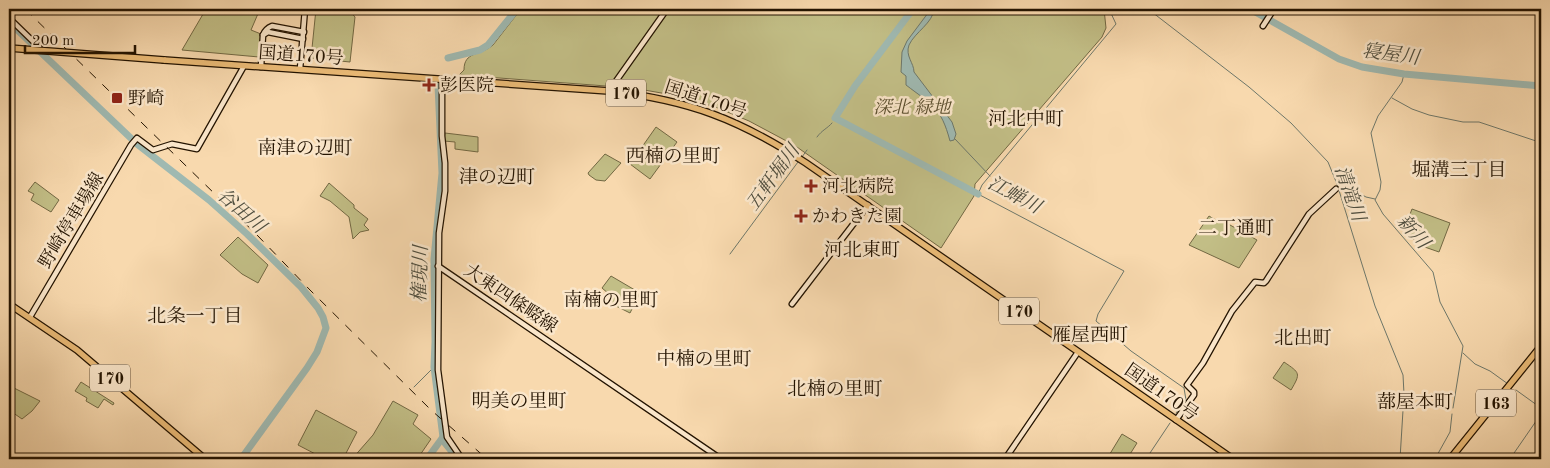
<svg xmlns="http://www.w3.org/2000/svg" width="1550" height="468" font-family="'Old Standard TT','Noto Serif JP',serif">
	<style>
		.green { fill: #c2be86; stroke: #726843 }
		.water { fill: #9fb9b1; stroke: #6d776a }
		.lines { fill: none; stroke-linecap: round; stroke-linejoin: round }
		.stream { stroke: #6d776a; stroke-width: 1 }
		.river { stroke: #9fb9b1; stroke-width: 7 }
		.secondary-casing { stroke: #231300; stroke-width: 7 }
		.highway-casing { stroke: #231300; stroke-width: 8 }
		.secondary { stroke: #fae6ca; stroke-width: 4.5 }
		.highway { stroke: #ecbc77; stroke-width: 5.5 }
		.rail { stroke: #231300; stroke-width: 1; stroke-dasharray: 9 9; stroke-linecap: butt }
		.highway-bridge-casing { stroke: #231300; stroke-width: 8; stroke-linecap: butt }
		.highway-bridge { stroke: #ecbc77; stroke-width: 5.5 }
		.poi-dot { fill: #8f2418; stroke: #fae6ca; stroke-width: 2 }
		.labels { text-anchor: middle; stroke-width: 5; stroke-linejoin: round; paint-order: stroke }
		.shield { fill: #fae6ca; stroke: #64523d; stroke-width: 1 }
		.shield-label { font-size: 16px; font-weight: bold; fill: #231300 }
		.street-label { font-size: 18px; fill: #231300; stroke: #fae6ca }
		.poi-label { font-size: 18px; fill: #231300; stroke: #fae6ca; text-anchor: start }
		.park-label { font-size: 18px; font-style: italic; fill: #5b4f2f; stroke: #fae6ca }
		.water-label { font-size: 19px; font-style: italic; fill: #4e4d3e; stroke: #fae6ca }
		.neighbourhood-label { font-size: 19px; fill: #231300; stroke: #fae6ca }
	</style>
	<rect width="100%" height="100%" fill="#f8d9ae"/>
	<filter id="stains"><feTurbulence type="fractalNoise" baseFrequency=".004" numOctaves="4"/><feColorMatrix values="0 0 0 0 .2 0 0 0 0 .09 0 0 0 0 .02 0 0 0 .5 -.17"/></filter>
	<radialGradient id="worn" r=".72"><stop offset=".6" stop-color="#630" stop-opacity="0"/><stop offset="1" stop-color="#630" stop-opacity=".3"/></radialGradient>
	<g class="green">
		<polygon points="206,9 260,9 251,30 261,34 259,57 182,50"/>
		<polygon points="316,9 350,11 355,17 350,62 311,58"/>
		<path d="M521 9H1104L1106 28 1102 37 975 184 974 196 941 248 794 145 749 121 718 108 684 97 633 88 459 75 464 70C464 51 480 56 493 45Z"/>
		<polygon points="656,127 677,142 650,179 630,164"/>
		<polygon points="445,133 478,137 478,152 455,149 455,142 444,141"/>
		<polygon points="605,154 621,163 605,181 596,180 589,175 588,173"/>
		<polygon points="35,182 59,200 51,212 31,200 34,194 28,191"/>
		<polygon points="329,183 354,205 354,208 368,219 364,225 369,230 360,232 353,239 349,217 330,201 320,196"/>
		<polygon points="1412,209 1450,223 1439,252 1419,245 1404,230"/>
		<polygon points="1209,216 1219,222 1221,220 1257,240 1239,268 1189,245"/>
		<polygon points="238,237 268,265 258,283 242,274 220,255"/>
		<polygon points="611,276 640,293 630,313 610,303 606,298 609,294 602,288"/>
		<path d="M1284 362C1300 373 1301 373 1291 390L1273 378Z"/>
		<polygon points="81,382 114,403 113,405 104,399 98,408 86,401 87,398 75,391"/>
		<polygon points="10,386 40,401 32,411 22,419 9,410"/>
		<polygon points="393,401 418,415 413,424 431,439 420,455 415,459 352,459 373,435"/>
		<polygon points="316,410 357,432 343,459 325,459 298,445"/>
		<polygon points="1122,434 1137,443 1127,459 1111,459 1108,457"/>
	</g>
	<path class="water" d="M931 9H934C933 23 915 32 909 45 905 56 914 63 914 72L952 122 956 134 954 140 950 141C941 107 932 105 906 85V76L901 72 902 52 907 41Z"/>
	<g class="lines">
		<g class="stream">
			<polyline points="1109,9 1116,24 982,185 978,194 1124,271 1098,314 1096,321 1131,351 1184,388 1186,400 1176,413"/>
			<polyline points="1148,9 1249,87 1291,123 1328,162 1337,184 1375,306 1403,375 1404,394 1400,459"/>
			<polyline points="1404,74 1402,82 1378,116 1371,133 1381,182 1380,190 1375,200 1383,214 1433,272 1440,302 1463,346 1453,408"/>
			<polyline points="1392,98 1412,109 1429,115 1463,122 1479,122 1536,141"/>
			<path d="M817 137C822 130 828 128 832 123"/>
			<polyline points="955,139 990,176"/>
			<polyline points="802,157 807,150"/>
			<polyline points="1342,199 1350,188 1366,197 1375,199"/>
			<polyline points="730,254 798,162"/>
			<polyline points="1463,353 1475,364 1490,371 1508,384"/>
			<polyline points="414,387 434,367"/>
			<polyline points="1516,390 1541,408"/>
			<polyline points="1146,459 1170,423"/>
			<polyline points="1435,459 1450,432 1452,414"/>
			<polyline points="1518,459 1512,456 1541,414"/>
		</g>
		<g class="river">
			<polyline points="913,9 855,86 835,118 978,194"/>
			<polyline points="1250,9 1339,59 1362,67 1404,74 1541,86"/>
			<polyline points="9,22 137,144 209,200 247,234 301,287 318,308 323,317 326,328 317,352 307,368 241,459"/>
			<polyline points="448,58 480,50 488,45 517,9"/>
			<polyline points="438,85 442,173 434,259 435,342 434,367 443,437 445,443 458,459"/>
			<polyline points="427,459 443,437"/>
		</g>
		<defs>
			<g id="secondary">
				<polyline points="9,18 42,50"/>
				<polyline points="1263,26 1274,9"/>
				<polyline points="263,35 268,32 303,39"/>
				<path d="M261 67 263 35C265 30 267 28 272 26L304 32"/>
				<polyline points="300,69 305,9"/>
				<polyline points="442,80 442,136 445,163 445,191 439,233 438,370 447,437 462,459"/>
				<polyline points="609,91 667,9"/>
				<polyline points="438,266 721,459"/>
				<polyline points="792,304 868,205"/>
				<polyline points="30,317 131,145 137,138 153,150 172,144 197,149 244,66"/>
				<polyline points="1176,420 1194,395 1194,392 1187,385 1203,363 1232,311 1255,282 1264,283 1266,281 1309,214 1336,189"/>
				<polyline points="1005,459 1078,352"/>
			</g>
			<g id="highway">
				<path d="M164 60 609 91C688 100 739 119 806 163L1233 459"/>
				<polyline points="9,304 77,350 205,459"/>
				<polyline points="1450,459 1541,346"/>
			</g>
		</defs>
		<use href="#secondary" class="secondary-casing"/>
		<use href="#highway" class="highway-casing"/>
		<use href="#secondary" class="secondary"/>
		<use href="#highway" class="highway"/>
		<polyline class="rail" points="25,9 258,236 310,290 431,410 487,459"/>
		<defs>
			<polyline id="highway-bridge" points="9,48 164,60"/>
		</defs>
		<use href="#highway-bridge" class="highway-bridge-casing"/>
		<use href="#highway-bridge" class="highway-bridge"/>
	</g>
	<g class="poi-dot">
		<path d="M426.5 77.5h5v5h5v5h-5v5h-5v-5h-5v-5h5z"/>
		<rect x="111" y="92" width="12" height="12" rx="2.5"/>
		<path d="M808.5 178.5h5v5h5v5h-5v5h-5v-5h-5v-5h5z"/>
		<path d="M798.5 208.5h5v5h5v5h-5v5h-5v-5h-5v-5h5z"/>
	</g>
	<g class="labels">
		<g class="shield">
			<rect x="606" y="79.5" width="40" height="27" rx="4"/>
			<rect x="999" y="297.5" width="40" height="27" rx="4"/>
			<rect x="90" y="364.5" width="40" height="27" rx="4"/>
			<rect x="1476" y="389.5" width="40" height="27" rx="4"/>
		</g>
		<g class="shield-label">
			<text x="626" y="99">170</text>
			<text x="1019" y="317">170</text>
			<text x="110" y="384">170</text>
			<text x="1496" y="409">163</text>
		</g>
		<g class="street-label">
			<text transform="translate(301 55) rotate(4)" y="6">国道170号</text>
			<text transform="translate(706 99) rotate(18)" y="6">国道170号</text>
			<text transform="translate(71 220) rotate(-59)" y="6">野崎停車場線</text>
			<text transform="translate(511 298) rotate(34)" y="6">大東四條畷線</text>
			<text transform="translate(1162 392) rotate(35)" y="6">国道170号</text>
		</g>
		<g class="poi-label">
			<text x="440" y="91">彭医院</text>
			<text x="128" y="104">野崎</text>
			<text x="822" y="192">河北病院</text>
			<text x="812" y="222">かわきた園</text>
		</g>
		<g class="park-label">
			<text x="912" y="113">深北 緑地</text>
		</g>
		<g class="water-label">
			<text transform="translate(1391 53) rotate(8)" y="7">寝屋川</text>
			<text transform="translate(772 177) rotate(-54)" y="7">五軒堀川</text>
			<text transform="translate(1351 193) rotate(71)" y="7">清滝川</text>
			<text transform="translate(1015 194) rotate(28)" y="7">江蝉川</text>
			<text transform="translate(242 210) rotate(41)" y="7">谷田川</text>
			<text transform="translate(1414 231) rotate(49)" y="7">新川</text>
			<text transform="translate(419 274) rotate(-88)" y="7">権現川</text>
		</g>
		<g class="neighbourhood-label">
			<text x="1026" y="125">河北中町</text>
			<text x="305" y="154">南津の辺町</text>
			<text x="673" y="162">西楠の里町</text>
			<text x="1459" y="176">堀溝三丁目</text>
			<text x="497" y="183">津の辺町</text>
			<text x="1236" y="234">二丁通町</text>
			<text x="862" y="256">河北東町</text>
			<text x="611" y="306">南楠の里町</text>
			<text x="195" y="322">北条一丁目</text>
			<text x="1090" y="341">雁屋西町</text>
			<text x="1303" y="344">北出町</text>
			<text x="704" y="365">中楠の里町</text>
			<text x="835" y="395">北楠の里町</text>
			<text x="519" y="407">明美の里町</text>
			<text x="1415" y="408">蔀屋本町</text>
		</g>
	</g>
	<rect width="1550" height="468" fill="none" stroke="#f8d9ae" stroke-width="30"/>
	<rect x="10" y="10" width="1530" height="448" fill="none" stroke="#231300" stroke-width="2.5"/>
	<rect x="15" y="15" width="1520" height="438" fill="none" stroke="#231300"/>
	<path d="M25 45v8h110v-8" fill="none" stroke="#231300" stroke-width="2.5"/>
	<text x="32" y="45" font-size="15" fill="#231300" stroke="#fae6ca" stroke-width="4" paint-order="stroke">200 m</text>
	<rect width="100%" height="100%" filter="url(#stains)"/>
	<rect width="100%" height="100%" fill="url(#worn)"/>
</svg>
